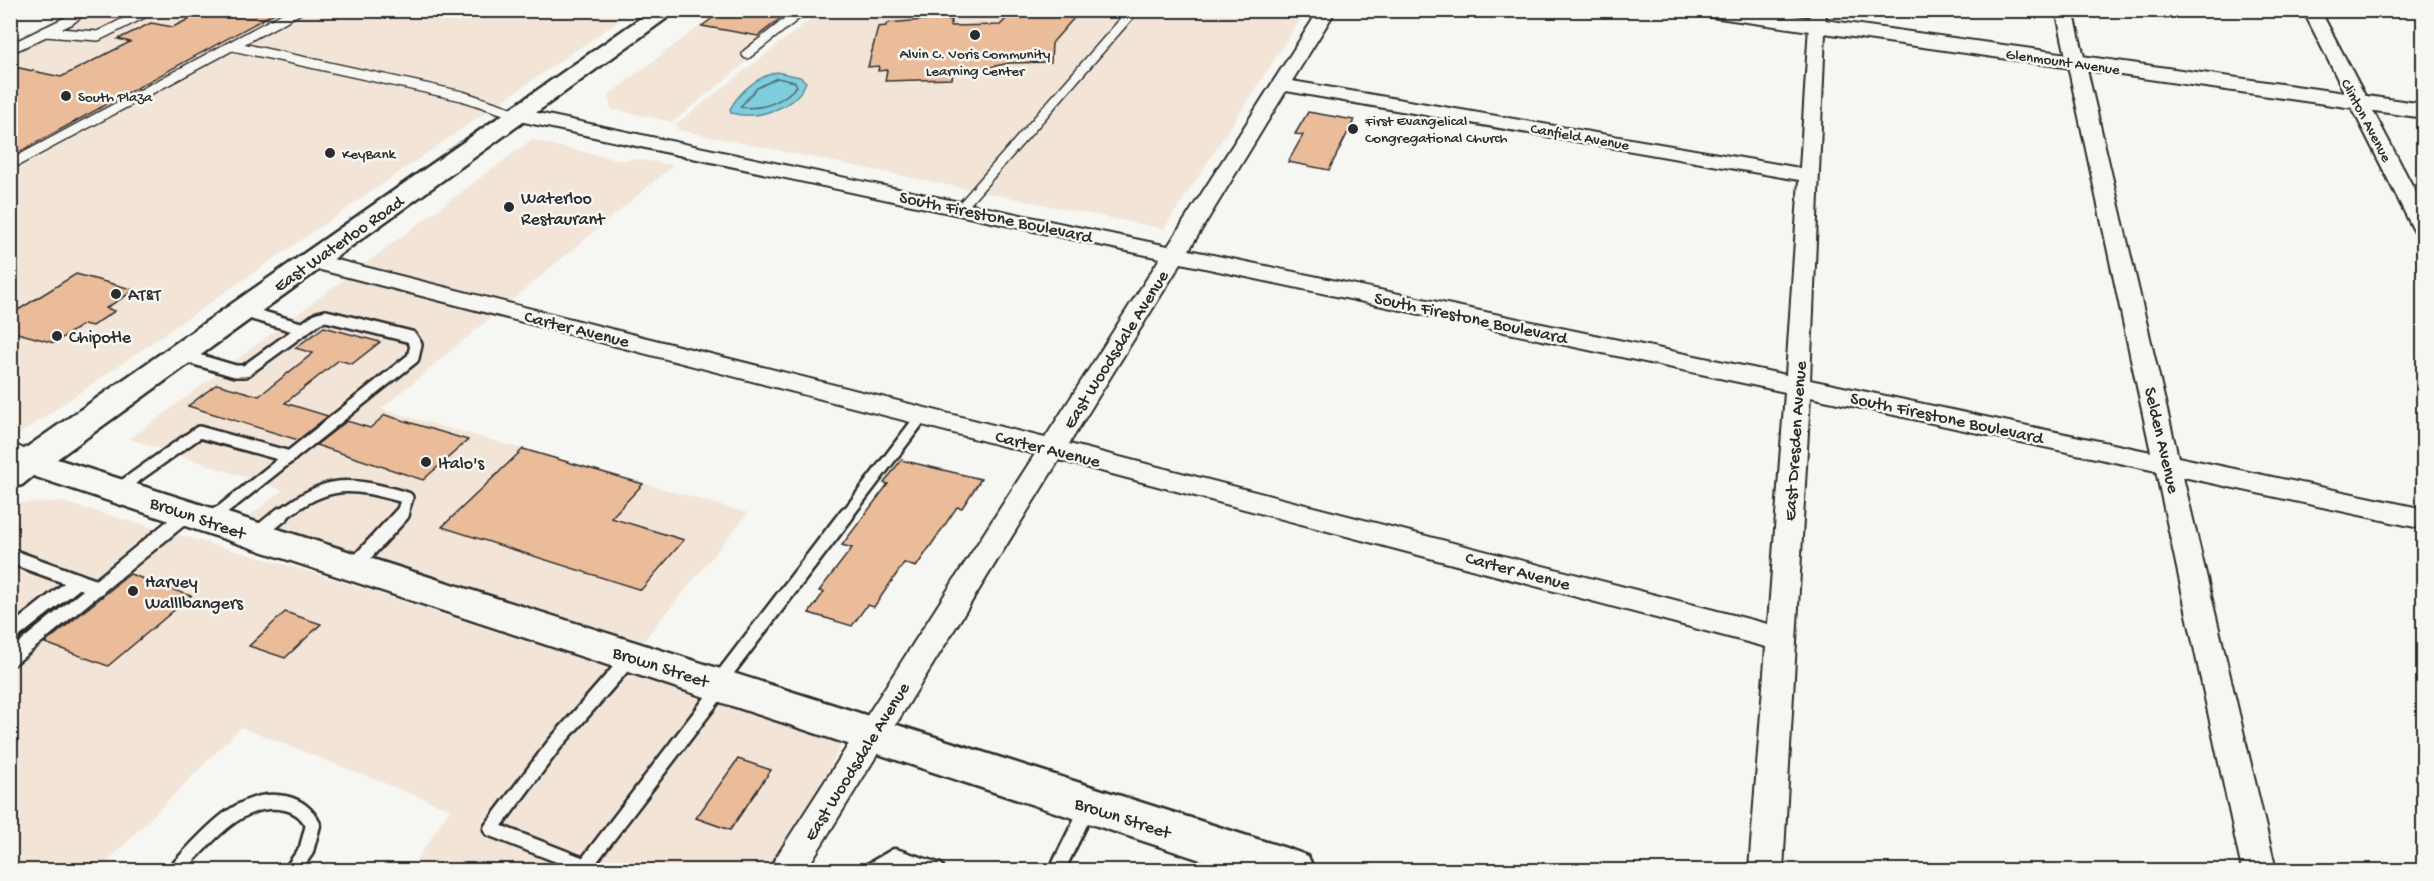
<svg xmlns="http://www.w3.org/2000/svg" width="2434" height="881" font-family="'Gochi Hand',sans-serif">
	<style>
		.built { fill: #f2e5d8 }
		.water { fill: #7fcddd; stroke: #5d8c96; stroke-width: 1.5 }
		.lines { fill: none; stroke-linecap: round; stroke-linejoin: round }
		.shore { stroke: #4d6c72; stroke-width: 1.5 }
		.building { fill: #eabc9a; stroke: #2b2b2b; stroke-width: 1.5 }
		.service-far2-casing { stroke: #2b2b2b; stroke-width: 12 }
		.service-far1-casing { stroke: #2b2b2b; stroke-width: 16 }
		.service-casing { stroke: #2b2b2b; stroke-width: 19 }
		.minor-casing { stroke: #2b2b2b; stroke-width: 4 }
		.tertiary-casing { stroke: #2b2b2b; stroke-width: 4 }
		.secondary-casing { stroke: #2b2b2b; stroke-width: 5 }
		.service-far2 { stroke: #f6f6f2; stroke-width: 9 }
		.service-far1 { stroke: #f6f6f2; stroke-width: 11 }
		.service { stroke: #f6f6f2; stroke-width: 14 }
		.minor { fill: #f6f6f2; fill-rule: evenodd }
		.tertiary { fill: #f6f6f2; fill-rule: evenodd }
		.secondary { fill: #f6f6f2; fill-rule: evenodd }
		.poi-dot { fill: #2b2b2b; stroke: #f6f6f2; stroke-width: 2 }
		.labels { text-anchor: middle; stroke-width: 5; stroke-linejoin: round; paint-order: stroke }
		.far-poi-label { font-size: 15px; fill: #2b2b2b; stroke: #f6f6f2; text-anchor: start }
		.far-street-label { font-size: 15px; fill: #2b2b2b; stroke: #f6f6f2 }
		.poi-label { font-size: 18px; fill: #2b2b2b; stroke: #f6f6f2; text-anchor: start }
		.street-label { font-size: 18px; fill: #2b2b2b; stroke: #f6f6f2 }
	</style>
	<rect width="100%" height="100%" fill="#f6f6f2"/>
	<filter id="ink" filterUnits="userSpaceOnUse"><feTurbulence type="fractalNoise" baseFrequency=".0167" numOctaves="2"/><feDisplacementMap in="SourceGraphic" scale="12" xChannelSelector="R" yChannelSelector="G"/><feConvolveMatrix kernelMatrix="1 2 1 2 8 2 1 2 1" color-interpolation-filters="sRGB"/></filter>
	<g filter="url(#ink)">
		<g class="built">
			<polygon points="61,10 633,11 11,440 10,41 50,21"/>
			<polygon points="720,11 809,11 673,122 611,109 608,95"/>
			<polygon points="821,11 1306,11 1164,229 678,130 676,124"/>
			<polygon points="531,140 619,160 637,159 674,165 381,409 748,513 631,656 232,529 283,490 130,439"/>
			<polygon points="62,502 308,571 842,742 818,794 769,870 441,870 416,861 450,809 241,727 99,870 11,870 10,509 19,503"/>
		</g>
		<path class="water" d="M777 72 800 77 806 82C795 109 757 120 731 113L730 109C740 91 757 77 777 72Z"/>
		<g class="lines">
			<path class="shore" d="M777 78 795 82 797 86C782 102 762 110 740 107L757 88Z"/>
		</g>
		<g class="building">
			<polygon points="207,10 280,10 10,157 10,66 61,77 130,42 118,39 151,23 173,27"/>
			<polygon points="723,10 791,10 758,36 702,26"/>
			<polygon points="1015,10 1081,10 1052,43 1051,62 1010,63 971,71 953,72 952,79 885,81 887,70 878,71 879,66 868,67 878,27 886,26 887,23 936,19 952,20 950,26 1000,25"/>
			<polygon points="1308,112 1354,120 1329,170 1288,162 1303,135 1295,134"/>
			<polygon points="76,274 135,290 106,308 115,311 92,326 84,324 54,343 10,331 10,315"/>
			<polygon points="324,327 380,342 352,364 339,360 285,403 328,416 298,440 188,406 217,384 259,396 313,353 295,348"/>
			<polygon points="385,415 468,440 423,480 316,445 347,421 370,428"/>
			<polygon points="523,449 643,484 611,518 684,540 641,590 442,527"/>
			<polygon points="901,460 981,479 962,508 957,507 916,567 904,563 874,607 867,605 852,626 809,613 824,592 819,591 852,548 842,545 888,484 884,483"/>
			<polygon points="130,574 191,596 108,666 45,643"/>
			<polygon points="285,612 321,624 285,658 249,646"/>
			<polygon points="738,759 771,770 730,830 696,818"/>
		</g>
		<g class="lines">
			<defs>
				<g id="service-far2">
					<polyline points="45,32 98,36 150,10"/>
					<polyline points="233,46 462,96 519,115"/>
					<polyline points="10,49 70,20 83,10"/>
					<polyline points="747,54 803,10"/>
					<polyline points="10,165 298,10"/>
					<polyline points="960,209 1134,10"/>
				</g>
				<g id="service-far1">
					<polyline points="242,311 304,329"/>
					<polyline points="181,355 235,371 245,371 318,318 326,316 411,337 416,345 413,358 215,516"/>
					<polyline points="117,490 199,432 290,457"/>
					<polyline points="185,516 187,514"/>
					<path d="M280 516C329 478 350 482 407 498L401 516"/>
					<polyline points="846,516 922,416"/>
				</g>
				<g id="service">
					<polyline points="210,520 217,514"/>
					<polyline points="255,536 282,514"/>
					<polyline points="10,556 98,588"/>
					<polyline points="354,566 402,514"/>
					<polyline points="10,635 78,581"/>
					<polyline points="10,659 187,514"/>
					<polyline points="717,684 847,514"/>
					<polyline points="585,866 721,688"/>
					<path d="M176 870C204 841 240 793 285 803 299 806 307 813 313 825L306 851 292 870"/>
					<polyline points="596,870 491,829 554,745 630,658"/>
					<polyline points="871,870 895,856 937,870"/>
					<polyline points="1057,870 1088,807"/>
				</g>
				<g id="minor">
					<path d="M1319 10H1336L1292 81 1800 168 1810 10H1826L1810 380 2151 452 2056 10H2073L2178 457 2424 509V529L2183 477 2276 870H2242L2156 471 1810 397 1783 870H1749L1766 647 1059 460 806 870H770L775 859 1035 454 305 266 302 261 305 256 313 254 1045 438 1160 258 519 121 509 115 519 109 1168 246ZM1286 91 1799 180 1786 375 1189 250ZM1181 263 1785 392 1768 624 1069 444Z"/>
					<polygon points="2303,10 2320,10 2424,208 2424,235 2416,234 2413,229"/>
					<polygon points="10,442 39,457 43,463 39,469 30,472 10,463"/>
				</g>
				<polygon id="tertiary" points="1694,10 1753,10 2424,104 2424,118 1704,16"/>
				<polygon id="secondary" points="652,10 678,10 57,459 1292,850 1308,856 1314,870 1231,870 33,476 22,485 10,488 10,459"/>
			</defs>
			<use href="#service-far2" class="service-far2-casing"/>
			<use href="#service-far1" class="service-far1-casing"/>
			<use href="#service" class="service-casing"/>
			<use href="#minor" class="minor-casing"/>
			<use href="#tertiary" class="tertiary-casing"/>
			<use href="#secondary" class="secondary-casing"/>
			<use href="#service-far2" class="service-far2"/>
			<use href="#service-far1" class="service-far1"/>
			<use href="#service" class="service"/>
			<use href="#minor" class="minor"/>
			<use href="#tertiary" class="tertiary"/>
			<use href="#secondary" class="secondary"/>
		</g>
	</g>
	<g class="poi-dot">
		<circle cx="975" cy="35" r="6"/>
		<circle cx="66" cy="96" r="6"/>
		<circle cx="1353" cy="129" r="6"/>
		<circle cx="330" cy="153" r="6"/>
		<circle cx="509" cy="207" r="6"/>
		<circle cx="116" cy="294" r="6"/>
		<circle cx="57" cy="336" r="6"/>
		<circle cx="426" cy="462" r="6"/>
		<circle cx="133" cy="591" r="6"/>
	</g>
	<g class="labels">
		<g class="far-poi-label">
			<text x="975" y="58" text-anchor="middle">Alvin C. Voris Community<tspan x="975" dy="17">Learning Center</tspan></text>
			<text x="78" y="101">South Plaza</text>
			<text x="1365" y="125">First Evangelical<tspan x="1365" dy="17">Congregational Church</tspan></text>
			<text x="342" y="158">KeyBank</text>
		</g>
		<g class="far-street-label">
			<text transform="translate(2063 61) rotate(8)" y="5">Glenmount Avenue</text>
			<text transform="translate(2367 120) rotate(62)" y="5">Clinton Avenue</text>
			<text transform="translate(1580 136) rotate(10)" y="5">Canfield Avenue</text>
		</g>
		<g class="poi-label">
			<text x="521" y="203">Waterloo<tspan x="521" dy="21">Restaurant</tspan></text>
			<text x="128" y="300">AT&amp;T</text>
			<text x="69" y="342">Chipotle</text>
			<text x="438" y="468">Italo's</text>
			<text x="145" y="587">Harvey<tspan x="145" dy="21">Walllbangers</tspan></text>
		</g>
		<g class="street-label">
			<text transform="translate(996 216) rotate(12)" y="6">South Firestone Boulevard</text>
			<text transform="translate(338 243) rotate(-35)" y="6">East Waterloo Road</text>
			<text transform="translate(1471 317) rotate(12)" y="6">South Firestone Boulevard</text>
			<text transform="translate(577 328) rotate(14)" y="6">Carter Avenue</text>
			<text transform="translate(1115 349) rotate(-58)" y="6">East Woodsdale Avenue</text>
			<text transform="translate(1947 417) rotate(12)" y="6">South Firestone Boulevard</text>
			<text transform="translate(2163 440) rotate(77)" y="6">Selden Avenue</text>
			<text transform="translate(1794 441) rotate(-86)" y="6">East Dresden Avenue</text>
			<text transform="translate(1048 448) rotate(14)" y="6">Carter Avenue</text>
			<text transform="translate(198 517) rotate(19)" y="6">Brown Street</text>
			<text transform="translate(1518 570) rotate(15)" y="6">Carter Avenue</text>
			<text transform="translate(661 666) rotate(18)" y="6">Brown Street</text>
			<text transform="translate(856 761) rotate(-58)" y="6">East Woodsdale Avenue</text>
			<text transform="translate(1123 817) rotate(18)" y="6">Brown Street</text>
		</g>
	</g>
	<rect width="2434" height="881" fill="none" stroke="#f6f6f2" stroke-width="36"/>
	<rect x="18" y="18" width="2398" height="845" fill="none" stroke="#2b2b2b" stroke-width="2" filter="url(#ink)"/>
</svg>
